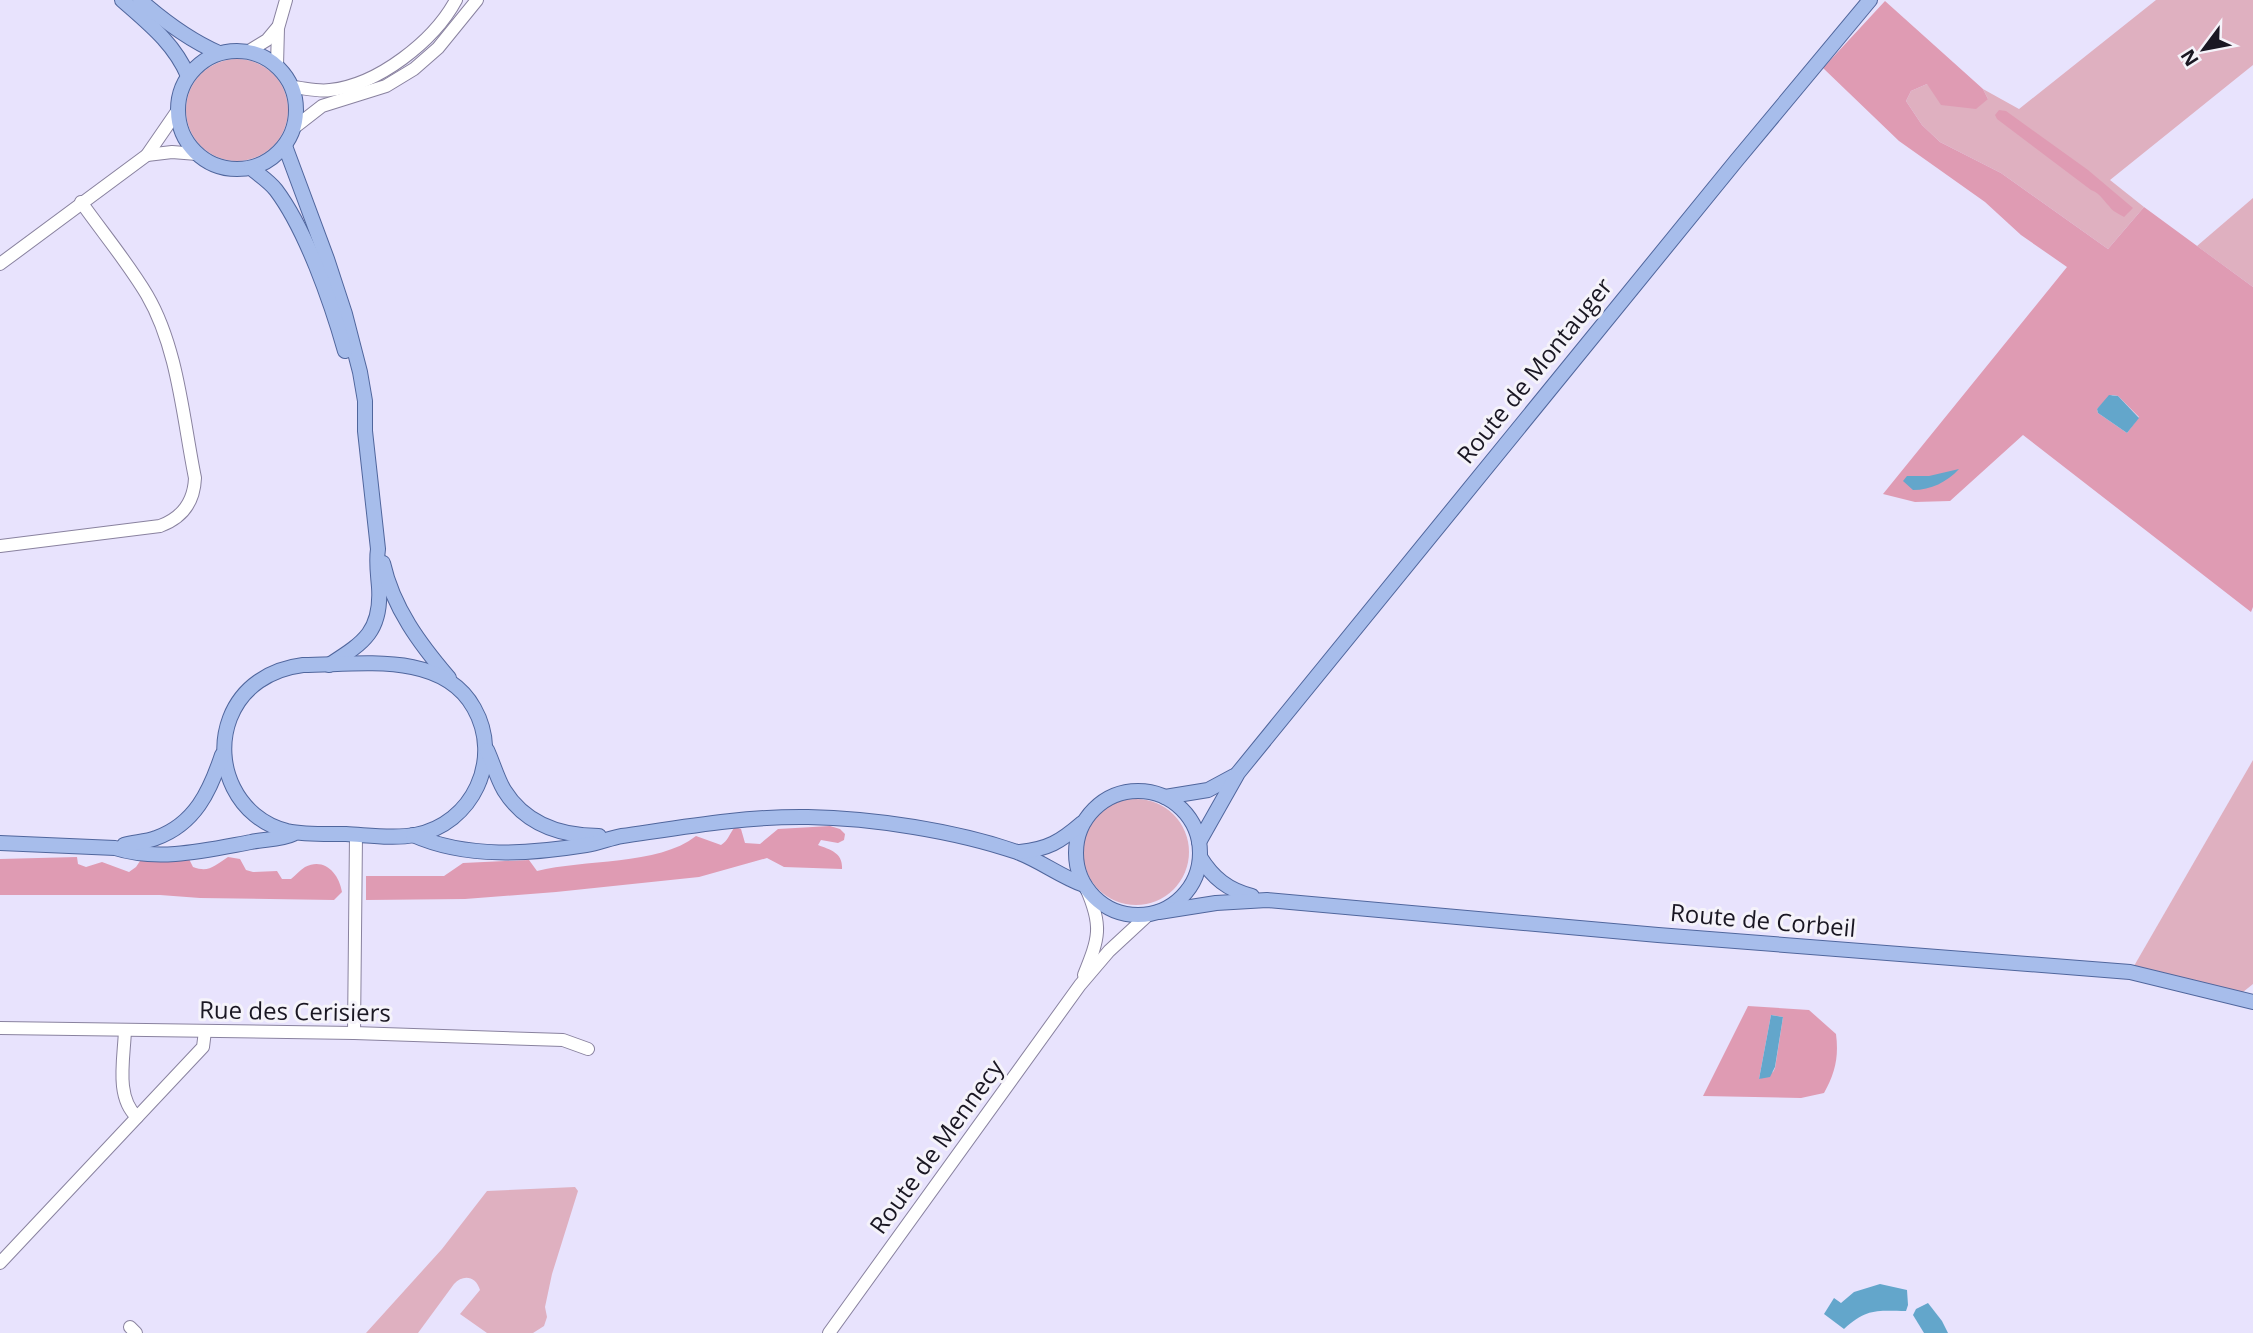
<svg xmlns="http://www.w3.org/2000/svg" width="2253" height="1333" font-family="'Open Sans',sans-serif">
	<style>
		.green { fill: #dfb0c0 }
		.forest { fill: #df9bb3; fill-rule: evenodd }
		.water { fill: #63a6cb }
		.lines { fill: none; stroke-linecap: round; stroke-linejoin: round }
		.minor-casing { stroke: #89829f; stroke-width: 14 }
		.major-casing { stroke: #50669d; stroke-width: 16 }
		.minor { stroke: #fff; stroke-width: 12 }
		.major { stroke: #a7bdeb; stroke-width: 14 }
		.labels { text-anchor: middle; stroke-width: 6; stroke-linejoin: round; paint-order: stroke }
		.street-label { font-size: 24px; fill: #1a1723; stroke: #f5f3fa }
	</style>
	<rect width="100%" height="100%" fill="#e8e3fd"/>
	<g class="green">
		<polygon points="2156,0 2253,0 2253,65 2110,180 2144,207 2108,249 2001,173 1940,142 1922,125 1906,101 1911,91 1927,84 1988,99 1983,89 2019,109"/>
		<circle cx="237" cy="110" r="51"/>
		<polygon points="2253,198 2253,287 2197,246"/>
		<polygon points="2253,760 2253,984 2243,992 2134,966"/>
		<circle cx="1136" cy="852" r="53"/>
		<path d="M575 1187 578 1191 552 1274 545 1307 547 1317 544 1326 533 1333H487L460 1314 480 1290C476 1276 463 1274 454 1284L418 1333H366L442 1249 487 1191Z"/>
	</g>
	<g class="forest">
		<path d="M1885 1 1983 89 1988 99 1976 109 1941 105 1927 84 1911 91 1906 101 1922 125 1940 142 2001 173 2108 249 2144 207 2253 287V607L2251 612 2023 435 1950 501 1915 502 1883 494 2067 267 2021 235 1985 202 1899 141 1823 68ZM2112 395 2118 396 2139 417 2127 433 2098 413 2097 409Z"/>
		<path d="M1999 110 2006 111 2088 170 2133 208 2124 217C2119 214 2112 211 2109 206 2102 199 2101 194 2091 190L1997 119 1995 115Z"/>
		<path d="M830 826 840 829 845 834 844 840 838 843 821 840 818 845C831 850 843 853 842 869L784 867 767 858 699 877 556 892 465 899 366 900V876H444L463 863 529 860 537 871C583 859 658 866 696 836L721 845C728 841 729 834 735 827L741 829 745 843 760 844 778 829Z"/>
		<path d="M77 857 78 864 86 867 102 862 129 872 136 867 142 858 189 859 193 867C209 873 214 866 228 857L240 859 246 870 253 872 277 871 282 879H291C295 876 300 870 305 867 324 857 339 873 342 892L334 900 200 898 160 895H0V859Z"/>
		<path d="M1748 1006 1809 1010 1836 1034C1839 1057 1835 1073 1824 1093L1801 1098 1703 1096ZM1771 1015 1783 1017 1775 1068 1773 1072 1759 1079Z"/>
	</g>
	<g class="water">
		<polygon points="2109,395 2118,396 2139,418 2127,433 2098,413 2097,409"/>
		<path d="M1959 469C1947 482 1931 490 1913 490L1903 481 1907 476H1929Z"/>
		<polygon points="1771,1015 1783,1017 1775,1067 1770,1077 1759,1079"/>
		<path d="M1880 1284 1907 1290 1908 1305 1906 1311C1877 1311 1867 1308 1844 1329L1824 1314 1834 1298 1841 1303 1854 1292Z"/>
		<polygon points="1928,1303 1942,1321 1948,1333 1924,1333 1913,1315 1916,1309"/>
	</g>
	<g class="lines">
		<defs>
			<g id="minor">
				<polyline points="249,51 267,40 277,28"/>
				<polyline points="277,65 278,28 286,0"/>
				<path d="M292 87C305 88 318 92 330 90 378 85 434 41 456 0"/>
				<polyline points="295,127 322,106 386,86 414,69 438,48 477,0"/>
				<polyline points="147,155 172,152 197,154"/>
				<polyline points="0,264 147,155 178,110"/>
				<path d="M0 546 160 526C182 518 194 502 195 478 183 419 178 348 147 295 128 263 103 233 81 202"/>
				<path d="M1084 975C1099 938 1103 926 1086 888"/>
				<polyline points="0,1028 354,1033 563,1040 588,1049"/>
				<path d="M125 1030C124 1059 115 1097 137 1117"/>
				<polyline points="354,1033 356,835"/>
				<polyline points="0,1263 203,1047 205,1031"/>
				<polyline points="130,1327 136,1333"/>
				<polyline points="829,1333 1080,985 1109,951 1149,914"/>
			</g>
			<g id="major">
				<path d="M122 0C148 23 174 43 188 76"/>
				<path d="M140 0C165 22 189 40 219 53"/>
				<circle cx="237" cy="110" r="59"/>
				<path d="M285 146 327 259 345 314 360 372 365 401V431L378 549C376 562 378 574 379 587 382 632 363 643 329 665"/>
				<path d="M251 168C259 175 269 181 276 190 306 230 331 302 345 351"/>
				<path d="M383 563C393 608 420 644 449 678"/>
				<path d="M303 665C358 665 442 650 474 708 503 759 473 824 415 835 393 839 367 835 346 834 327 834 306 835 287 831 238 819 212 765 230 718 242 687 270 669 303 665Z"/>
				<path d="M487 750C493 763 497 778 504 790 525 824 560 836 599 836"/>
				<circle cx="1138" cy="853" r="62"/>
				<polyline points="1165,797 1208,790 1234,776"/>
				<path d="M413 835C467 859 530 854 586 845 599 843 610 838 622 836 684 827 746 816 808 817 873 818 956 831 1017 852 1041 861 1061 877 1084 885"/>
				<polyline points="1199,842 1238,773 1736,161 1870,0"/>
				<path d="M0 843 115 848C159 862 207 850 251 842 264 839 281 840 293 834"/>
				<path d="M124 845C134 842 146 842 156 838 195 824 210 791 222 755"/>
				<path d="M1020 852C1048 849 1060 842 1082 823"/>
				<path d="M1200 857C1213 878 1228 890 1252 896"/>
				<polyline points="1159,912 1216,903 1267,900 1658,935 2130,972 2253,1002"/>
			</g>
		</defs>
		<use href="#minor" class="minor-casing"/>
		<use href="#major" class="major-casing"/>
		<use href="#minor" class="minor"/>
		<use href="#major" class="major"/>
	</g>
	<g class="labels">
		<g class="street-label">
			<text transform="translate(1535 371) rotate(-51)" y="8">Route de Montauger</text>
			<text transform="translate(1763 921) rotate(5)" y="8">Route de Corbeil</text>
			<text transform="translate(295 1012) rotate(1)" y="8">Rue des Cerisiers</text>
			<text transform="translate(937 1147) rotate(-54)" y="8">Route de Mennecy</text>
		</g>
	</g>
	<g transform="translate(2204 49) rotate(238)" stroke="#f5f3fa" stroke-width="5" paint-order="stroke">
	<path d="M0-5L12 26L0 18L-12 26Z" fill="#1a1723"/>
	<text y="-10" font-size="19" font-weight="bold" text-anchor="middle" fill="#1a1723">N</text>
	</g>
</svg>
